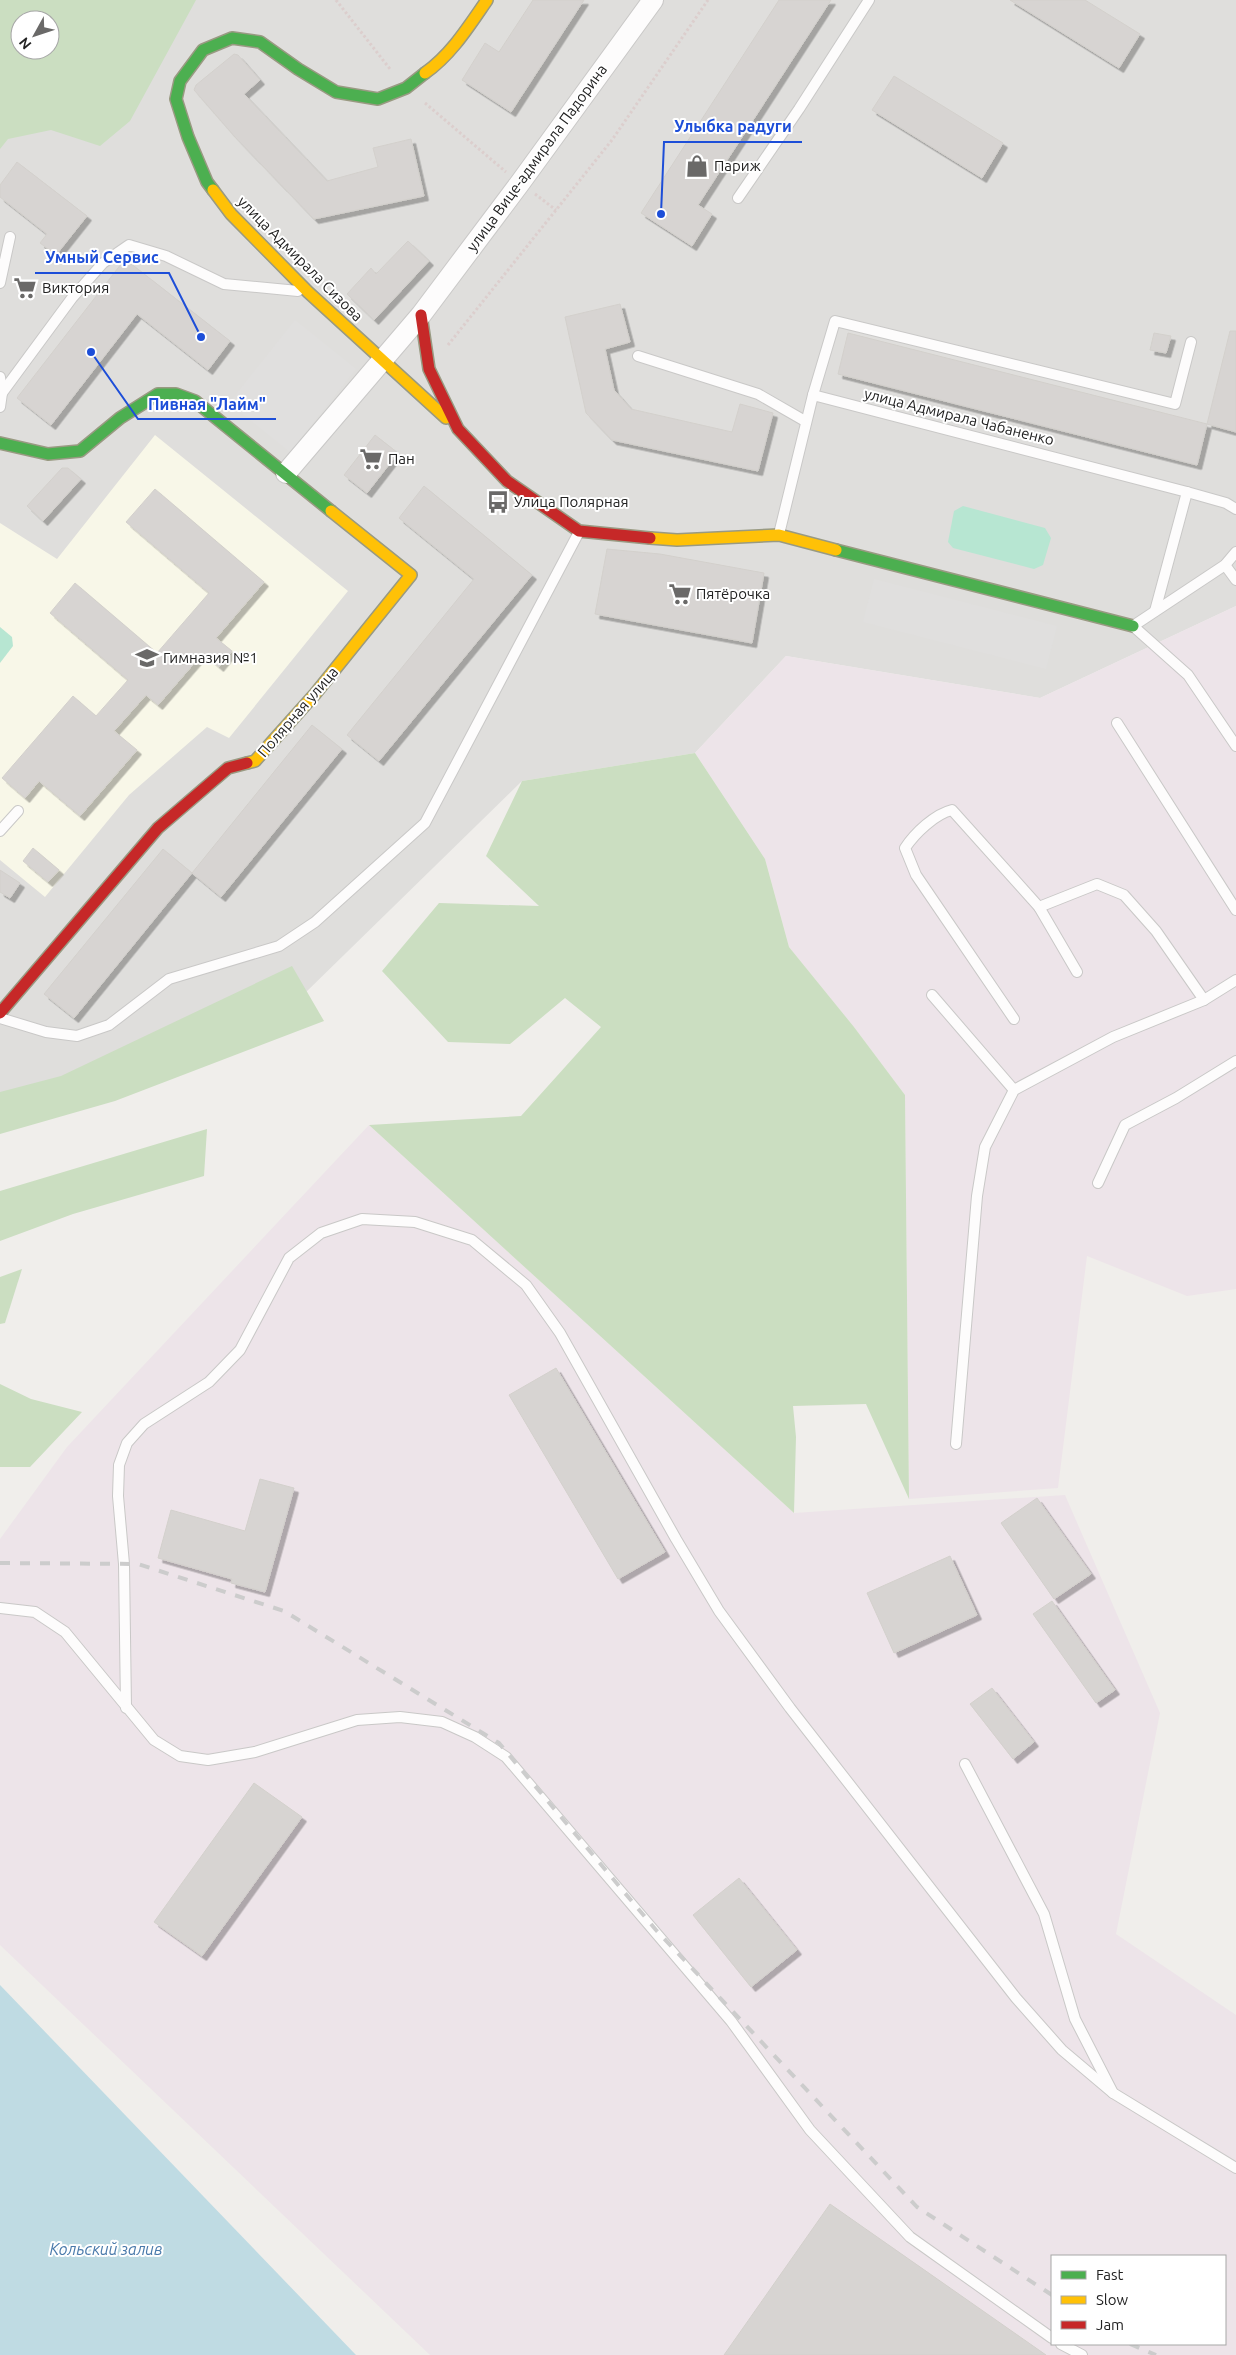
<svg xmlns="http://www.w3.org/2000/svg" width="1236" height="2355" font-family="Ubuntu,sans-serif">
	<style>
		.residential { fill: #dfdedc; fill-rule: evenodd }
		.industrial { fill: #ede4e9; fill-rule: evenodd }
		.education { fill: #f8f7e8 }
		.forest { fill: #cbdec1; fill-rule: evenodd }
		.pitch { fill: #b7e6d2 }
		.parking { fill: #e0dfde }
		.water { fill: #bfdbe3 }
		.building { fill: #d7d4d2; stroke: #d3d0cc; filter: url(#shadow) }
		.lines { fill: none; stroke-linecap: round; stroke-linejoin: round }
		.lane-casing { stroke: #c9c8c7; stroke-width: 12 }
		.street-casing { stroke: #c9c8c7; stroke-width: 22 }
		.fast-casing { stroke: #999a82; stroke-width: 14 }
		.slow-casing { stroke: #999a82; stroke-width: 14 }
		.jam-casing { stroke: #999a82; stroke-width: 14 }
		.path { stroke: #dccecd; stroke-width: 3; stroke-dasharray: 2.5 2.5; stroke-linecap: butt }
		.lane { stroke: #fdfcfc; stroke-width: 10 }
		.street { stroke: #fdfcfc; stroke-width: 20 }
		.fast { stroke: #4caf50; stroke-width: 11 }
		.slow { stroke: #ffc107; stroke-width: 11 }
		.jam { stroke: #c62828; stroke-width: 11 }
		.rail { stroke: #ccc; stroke-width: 4; stroke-dasharray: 10 10; stroke-linecap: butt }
		.labels { text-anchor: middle; stroke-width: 4; stroke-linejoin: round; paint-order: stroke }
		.street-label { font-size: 15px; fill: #222; stroke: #fff }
		.poi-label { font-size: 15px; fill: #222; stroke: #fff; text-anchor: start }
		.water-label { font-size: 16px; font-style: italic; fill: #4a7aab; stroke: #fff }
		.leader { fill: none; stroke: #1d4ed8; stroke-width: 2 }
		.callout-dot { fill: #1d4ed8; stroke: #fff; stroke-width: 2 }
		.callout-label { font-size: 16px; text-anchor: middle; font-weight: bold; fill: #1d4ed8; stroke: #fff; stroke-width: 4; stroke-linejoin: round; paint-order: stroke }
	</style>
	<defs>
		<filter id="shadow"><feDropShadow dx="4.5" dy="4.5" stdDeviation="0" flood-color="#0004"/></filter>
	</defs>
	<rect width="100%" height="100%" fill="#f0eeeb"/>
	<path class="residential" d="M0 0H1236V606L1040 698 786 656 695 753 522 781 303 995 0 1099ZM20 20H50V50H20Z"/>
	<g class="industrial">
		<polygon points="1236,606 1236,1289 1187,1296 1087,1256 1058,1488 909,1499 905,1095 854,1027 789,947 765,859 695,753 786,656 1040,698"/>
		<path d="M369 1125 794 1513 1065 1495 1160 1713 1116 1934 1236 2015V2355H430L0 1945V1539L67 1447ZM1052 2256H1225V2344H1052Z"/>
	</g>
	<polygon class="education" points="155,435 348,591 229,738 207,727 129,795 45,897 0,860 0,523 57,559"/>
	<g class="forest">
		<path d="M0 0H196L130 121 100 146 51 130 8 139 0 149ZM20 20H50V50H20Z"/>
		<polygon points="695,753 765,859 789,947 854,1027 905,1095 909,1499 866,1404 793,1406 796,1437 794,1513 369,1125 521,1116 601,1027 565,998 510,1044 448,1042 382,971 439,903 539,906 486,856 522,781"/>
		<polygon points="292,966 324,1021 115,1101 0,1134 0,1092 61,1076"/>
		<polygon points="207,1129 204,1176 73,1214 0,1241 0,1191"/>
		<polygon points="22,1269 5,1323 0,1324 0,1277"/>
		<polygon points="0,1384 31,1399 82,1412 30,1467 0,1467"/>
	</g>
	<g class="pitch">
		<polygon points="963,506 1045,528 1051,538 1043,565 1034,569 953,548 948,542 954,511"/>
		<polygon points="0,627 12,637 13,646 0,663"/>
	</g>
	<g class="parking">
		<polygon points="295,320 356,369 290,452 229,403"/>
		<polygon points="874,579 1057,626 1046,669 863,622"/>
	</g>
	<polygon class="water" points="0,1985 356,2355 0,2355"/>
	<g class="building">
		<polygon points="533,0 584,0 511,112 462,80 485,43 499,52"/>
		<polygon points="779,0 831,0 698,205 712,214 692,246 641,213"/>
		<polygon points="1010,0 1085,0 1140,34 1119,68"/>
		<polygon points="234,54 238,55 260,80 244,94 327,181 378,167 373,148 411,139 424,196 314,219 235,137 194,90 196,85"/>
		<polygon points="894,76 1003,143 982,178 872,110"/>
		<polygon points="17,162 87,216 56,255 40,243 47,234 0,197 0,185"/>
		<polygon points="408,241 429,261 374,320 347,294 371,268 376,274"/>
		<polygon points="125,259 230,341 208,370 137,314 51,425 17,398"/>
		<polygon points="620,304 630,342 605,349 614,390 631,409 732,432 740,404 773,413 758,471 612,440 586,413 565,317"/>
		<polygon points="1230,331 1236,331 1236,432 1207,424"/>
		<polygon points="848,333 1207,424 1197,465 838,374"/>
		<polygon points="1154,333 1171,336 1166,353 1150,350"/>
		<polygon points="375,435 398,453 367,493 344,475"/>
		<polygon points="62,468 68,468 81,479 43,521 27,506"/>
		<polygon points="424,486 532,575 379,761 347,735 474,579 399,518"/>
		<polygon points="155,489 264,582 216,638 232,651 219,667 203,653 158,705 146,695 114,731 137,750 80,816 39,781 25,798 2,778 73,696 96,716 128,680 50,613 75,583 157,653 209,593 126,522"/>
		<polygon points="607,549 660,554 764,573 752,643 595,614"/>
		<polygon points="312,725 342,749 221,897 192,873"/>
		<polygon points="33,848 59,870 48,882 23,861"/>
		<polygon points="163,849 192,873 74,1018 44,994"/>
		<polygon points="0,870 20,883 10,898 0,892"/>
		<polygon points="556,1368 665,1552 618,1579 509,1395"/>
		<polygon points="260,1479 294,1488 265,1592 231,1583 232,1579 158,1558 171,1510 245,1531"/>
		<polygon points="1037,1498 1091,1574 1054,1599 1001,1523"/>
		<polygon points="950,1556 977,1615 894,1653 867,1593"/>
		<polygon points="1052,1601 1115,1690 1096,1703 1033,1614"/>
		<polygon points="992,1688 1034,1742 1013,1759 970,1704"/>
		<polygon points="254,1783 302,1817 202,1956 154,1922"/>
		<polygon points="739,1878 797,1950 751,1987 693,1915"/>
		<polygon points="830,2204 1046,2355 724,2355"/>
	</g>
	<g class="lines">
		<defs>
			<g id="lane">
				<polyline points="738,198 799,109 869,0"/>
				<polyline points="0,283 10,237"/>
				<polyline points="638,356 758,394 805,421"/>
				<polyline points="0,377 2,393 0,407"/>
				<polyline points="2,393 72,298 103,263 129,245 166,256 224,284 298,291"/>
				<polyline points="813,395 835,321 1175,404 1191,342"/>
				<polyline points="779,534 813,395 1187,492 1226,503 1236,509"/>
				<polyline points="1236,552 1225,565 1133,626 1188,675 1236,746"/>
				<polyline points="1225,565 1236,580"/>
				<polyline points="1155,611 1187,492"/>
				<polyline points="1117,723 1236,910"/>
				<polyline points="0,831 18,811"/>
				<polyline points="1039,907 1097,884 1124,895 1156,931 1204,1000"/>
				<polyline points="932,995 1014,1090"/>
				<polyline points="0,1018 46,1032 77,1036 109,1025 169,979 279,946 315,922 425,823 579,532"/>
				<path d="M1014 1019 916 875 905 848C915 833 935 814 952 810L1039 907 1077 972"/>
				<polyline points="1098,1183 1125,1125 1176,1098 1236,1061"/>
				<polyline points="956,1444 977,1196 985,1147 1014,1090 1113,1037 1204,1000 1236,980"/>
				<polyline points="0,1608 35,1612 65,1632 154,1740 180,1756 208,1760 255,1752 357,1720 400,1717 442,1722 475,1737 506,1757 731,2021 810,2130 910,2237 1052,2338"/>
				<polyline points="126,1708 124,1564 118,1496 119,1465 127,1443 144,1424 209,1382 240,1350 289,1258 321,1233 362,1219 415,1222 472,1240 526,1285 560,1333 676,1539 719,1611 790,1708 1016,1998 1062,2050 1113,2093"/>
				<polyline points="965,1764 1044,1914 1075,2019 1113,2093 1236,2168"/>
				<polyline points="1061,2344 1082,2355"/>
			</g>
			<polyline id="street" points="286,473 421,315 520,183 653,0"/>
			<g id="fast">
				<polyline points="213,190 207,182 188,137 176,99 180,81 203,50 232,38 260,42 298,69 336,92 378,99 406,88 425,73"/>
				<polyline points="0,443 48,454 80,451 120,418 158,394 176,394 195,401 331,511"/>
				<polyline points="836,550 1133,626"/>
			</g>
			<g id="slow">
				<path d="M425 73C451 55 469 26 487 0"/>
				<polyline points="213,190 231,214 308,292 446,418"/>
				<polyline points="650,538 677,540 779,535 836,550"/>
				<polyline points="247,763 255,761 315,694 411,575 331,511"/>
			</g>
			<g id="jam">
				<polyline points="421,315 429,369 458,429 507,481 579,531 650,538"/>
				<polyline points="0,1013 158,828 228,768 247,763"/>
			</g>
		</defs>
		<use href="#lane" class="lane-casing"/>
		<use href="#street" class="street-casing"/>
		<use href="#fast" class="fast-casing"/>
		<use href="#slow" class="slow-casing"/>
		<use href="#jam" class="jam-casing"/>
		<g class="path">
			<polyline points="336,0 390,69"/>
			<polyline points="425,103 506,172"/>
			<polyline points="535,194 556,210"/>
			<polyline points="448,345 612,140 708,0"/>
		</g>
		<use href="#lane" class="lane"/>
		<use href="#street" class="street"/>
		<use href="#fast" class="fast"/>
		<use href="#slow" class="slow"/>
		<use href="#jam" class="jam"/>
		<g class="rail">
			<polyline points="0,1563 138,1564 284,1611 499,1743 656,1930 917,2207 1052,2295"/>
			<polyline points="1130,2344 1156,2355"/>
		</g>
	</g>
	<defs>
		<symbol id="shop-bare" viewBox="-9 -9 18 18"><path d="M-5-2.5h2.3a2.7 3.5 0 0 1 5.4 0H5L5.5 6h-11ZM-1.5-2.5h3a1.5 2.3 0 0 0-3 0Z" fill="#6a6968" stroke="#fff" stroke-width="2.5" paint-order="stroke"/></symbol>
		<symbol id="supermarket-bare" viewBox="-9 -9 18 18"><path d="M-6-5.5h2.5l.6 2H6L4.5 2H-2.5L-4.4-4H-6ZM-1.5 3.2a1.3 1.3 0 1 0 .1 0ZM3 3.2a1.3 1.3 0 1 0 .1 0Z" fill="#6a6968" stroke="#fff" stroke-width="2.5" paint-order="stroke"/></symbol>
		<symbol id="bus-bare" viewBox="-9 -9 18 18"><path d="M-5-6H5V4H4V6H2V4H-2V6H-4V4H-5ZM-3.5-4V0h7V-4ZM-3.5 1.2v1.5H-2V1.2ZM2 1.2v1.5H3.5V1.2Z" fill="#6a6968" stroke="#fff" stroke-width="2.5" paint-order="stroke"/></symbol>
		<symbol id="school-bare" viewBox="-9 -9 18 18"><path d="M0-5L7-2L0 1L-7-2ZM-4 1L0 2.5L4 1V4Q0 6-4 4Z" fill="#6a6968" stroke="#fff" stroke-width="2.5" paint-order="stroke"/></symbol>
	</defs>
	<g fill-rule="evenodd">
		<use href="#shop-bare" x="681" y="150" width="32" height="32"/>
		<use href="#supermarket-bare" x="9" y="272" width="32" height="32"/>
		<use href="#supermarket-bare" x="355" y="443" width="32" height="32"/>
		<use href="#bus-bare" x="482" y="486" width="32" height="32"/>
		<use href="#supermarket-bare" x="664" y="578" width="32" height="32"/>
		<use href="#school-bare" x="131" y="642" width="32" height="32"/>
	</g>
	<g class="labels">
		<g class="street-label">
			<text transform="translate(537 158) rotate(-54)" y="5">улица Вице-адмирала Падорина</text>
			<text transform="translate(300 259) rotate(45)" y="5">улица Адмирала Сизова</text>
			<text transform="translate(959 417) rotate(14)" y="5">улица Адмирала Чабаненко</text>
			<text transform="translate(298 712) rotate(-49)" y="5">Полярная улица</text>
		</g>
		<g class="poi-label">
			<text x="714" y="171">Париж</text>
			<text x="42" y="293">Виктория</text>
			<text x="388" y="464">Пан</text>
			<text x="514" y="507">Улица Полярная</text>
			<text x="696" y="599">Пятёрочка</text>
			<text x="163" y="663">Гимназия №1</text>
		</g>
		<g class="water-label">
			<text x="106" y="2255">Кольский залив</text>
		</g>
	</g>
	<path class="leader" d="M661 214L664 142H802M201 337L169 273H35M91 352L138 419H276"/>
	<g class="callout-dot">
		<circle cx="661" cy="214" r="5"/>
		<circle cx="201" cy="337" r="5"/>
		<circle cx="91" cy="352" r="5"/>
	</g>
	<g class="callout-label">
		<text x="733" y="132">Улыбка радуги</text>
		<text x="102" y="263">Умный Сервис</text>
		<text x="207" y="410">Пивная "Лайм"</text>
	</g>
	<rect x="1051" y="2255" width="175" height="90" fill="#ffffff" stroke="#a7a7a7"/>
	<rect x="1061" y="2271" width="25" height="8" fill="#4caf50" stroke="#a7a7a7"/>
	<text x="1096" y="2280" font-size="15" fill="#222222">Fast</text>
	<rect x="1061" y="2296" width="25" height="8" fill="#ffc107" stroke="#a7a7a7"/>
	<text x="1096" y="2305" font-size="15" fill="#222222">Slow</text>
	<rect x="1061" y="2321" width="25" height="8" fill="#c62828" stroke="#a7a7a7"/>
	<text x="1096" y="2330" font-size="15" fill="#222222">Jam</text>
	<g transform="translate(35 35) rotate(230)"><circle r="24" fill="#ffffff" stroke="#a7a7a7"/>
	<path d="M0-4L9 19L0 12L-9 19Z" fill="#6a6968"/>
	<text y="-8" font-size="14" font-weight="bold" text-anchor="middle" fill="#222222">N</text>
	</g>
</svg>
